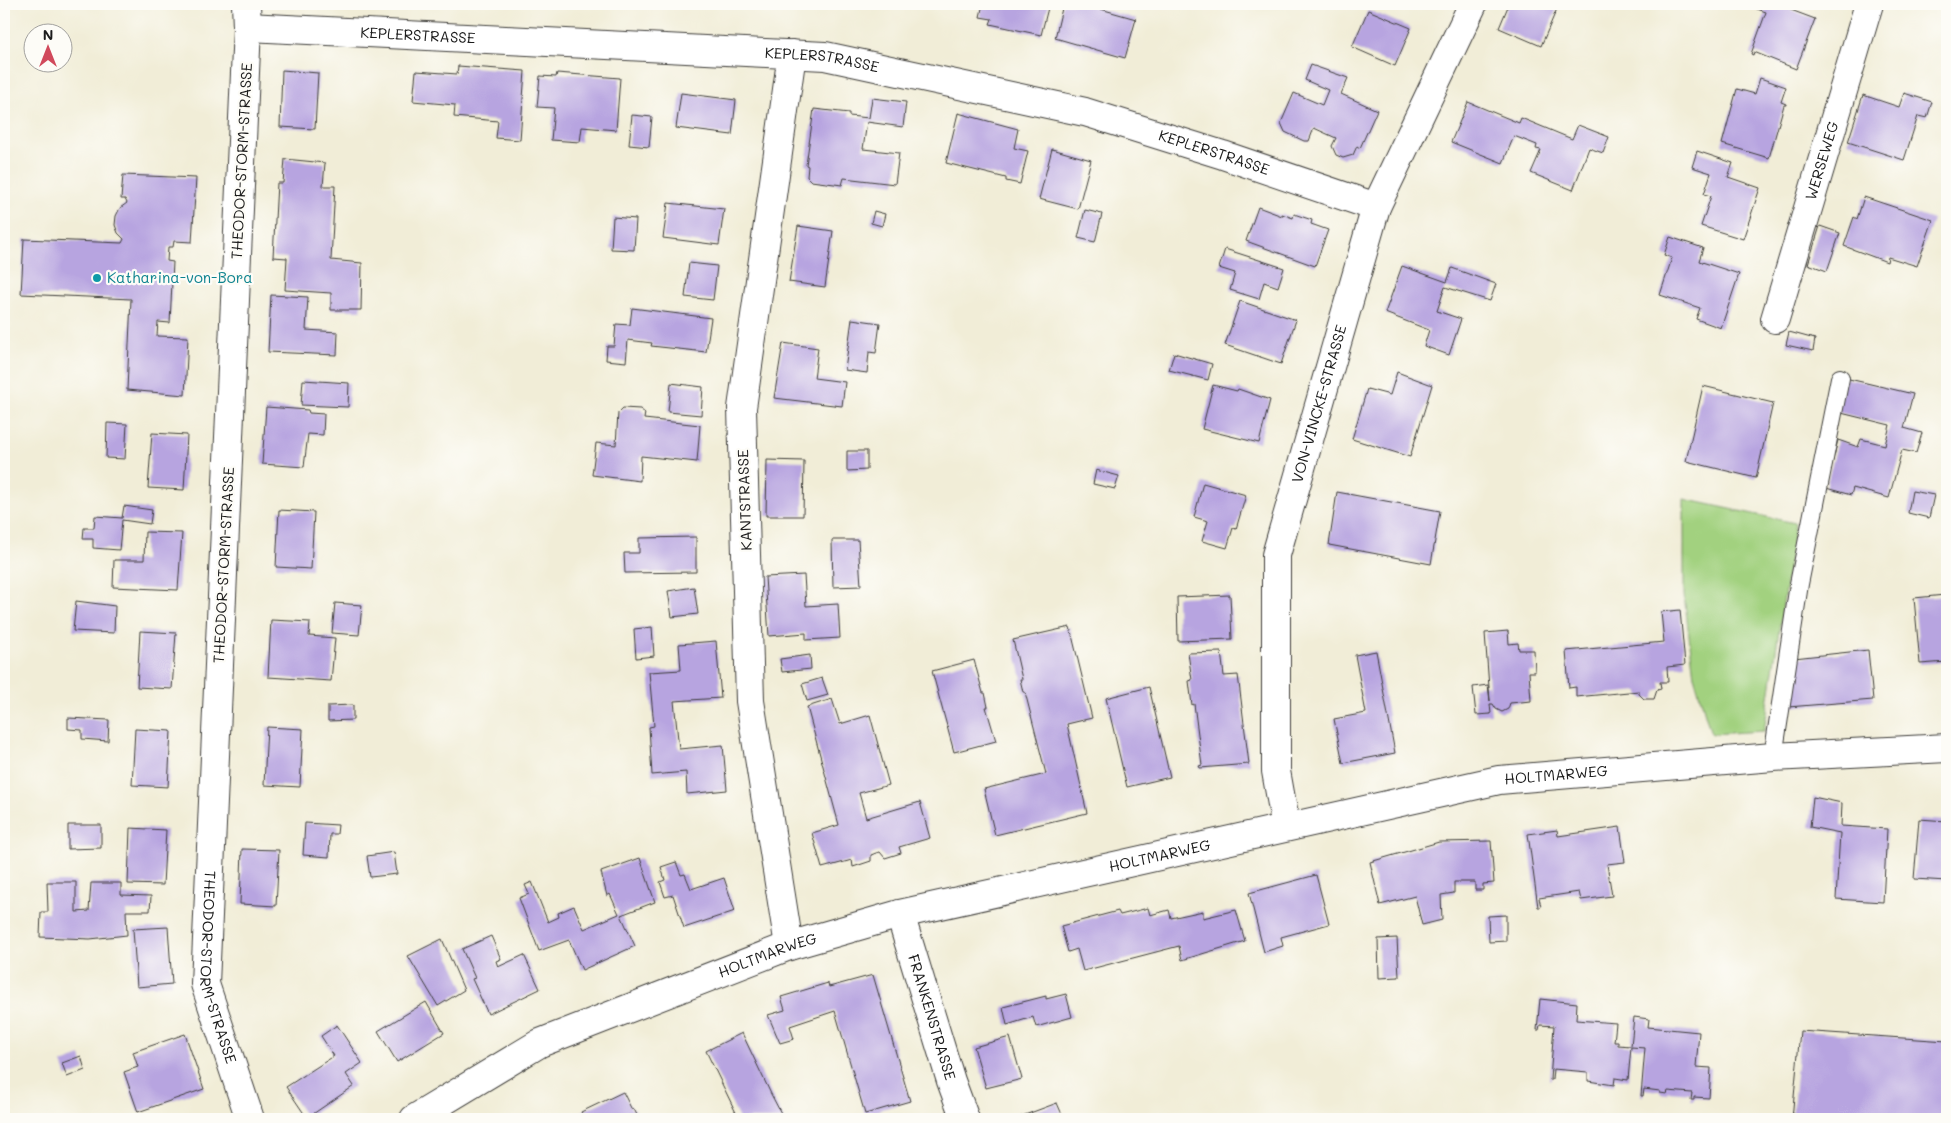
<svg xmlns="http://www.w3.org/2000/svg" width="1951" height="1123" font-family="Mali,sans-serif">
	<style>
		.green { fill: #a2d17f; stroke: #5f764e }
		.building { fill: #b7a4e0 }
		.lines { fill: none; stroke-linecap: round; stroke-linejoin: round }
		.lane-casing { stroke: #3c3b38; stroke-width: 20 }
		.street-casing { stroke: #3c3b38; stroke-width: 30 }
		.lane { stroke: #fff; stroke-width: 18 }
		.street { stroke: #fff; stroke-width: 28 }
		.culture-dot { fill: #0f9aa8; stroke: #fdfcf7; stroke-width: 2 }
		.labels { text-anchor: middle; stroke-width: 4.5; stroke-linejoin: round; paint-order: stroke }
		.street-label { font-size: 15px; fill: #1c1c1c; stroke: #fdfcf7 }
		.culture-label { font-size: 15px; fill: #0d838f; stroke: #fdfcf7; text-anchor: start }
	</style>
	<rect width="100%" height="100%" fill="#fdfcf7"/>
	<filter id="ink" filterUnits="userSpaceOnUse"><feTurbulence type="fractalNoise" baseFrequency=".02" numOctaves="2"/><feDisplacementMap in="SourceGraphic" scale="10" xChannelSelector="R" yChannelSelector="G"/><feConvolveMatrix kernelMatrix="1 2 1 2 8 2 1 2 1" color-interpolation-filters="sRGB"/></filter>
	<filter id="wash" filterUnits="userSpaceOnUse"><feTurbulence type="fractalNoise" baseFrequency=".0096" numOctaves="4" result="noise"/><feDisplacementMap in="SourceGraphic" scale="20" xChannelSelector="R" yChannelSelector="G"/><feGaussianBlur stdDeviation="1.12" result="paint"/><feColorMatrix in="noise" values="0 0 0 0 0 0 0 0 0 0 0 0 0 0 0 0 0 1.4 0 .05"/><feComposite in="paint" operator="in"/></filter>
	<g filter="url(#wash)">
		<rect width="100%" height="100%" fill="#f1edd7"/>
		<polygon class="green" points="1684,499 1795,523 1764,731 1711,734 1694,676 1684,595"/>
		<g id="blocks">
			<g class="building">
				<polygon points="983,4 1049,4 1041,35 990,24 992,19 980,17"/>
				<polygon points="1063,4 1083,4 1136,19 1125,58 1055,38"/>
				<polygon points="1509,4 1559,4 1541,46 1499,28"/>
				<polygon points="1743,4 1793,4 1791,10 1815,19 1796,69 1754,52 1753,55 1751,54 1766,12"/>
				<polygon points="1368,10 1411,28 1395,66 1352,47"/>
				<polygon points="1311,65 1348,78 1341,94 1377,110 1360,148 1357,146 1353,155 1343,158 1336,155 1332,146 1336,138 1314,128 1309,141 1304,141 1285,132 1281,123 1294,93 1322,105 1328,90 1305,80"/>
				<polygon points="458,66 525,71 520,140 496,138 498,121 454,117 455,105 413,101 416,71 457,74"/>
				<polygon points="282,70 318,73 315,129 280,127"/>
				<polygon points="557,73 620,78 616,130 582,127 580,142 551,140 554,108 537,107 540,76 556,77"/>
				<polygon points="1760,78 1786,87 1781,102 1786,104 1786,105 1784,105 1769,158 1722,144 1737,89 1755,94"/>
				<polygon points="681,93 736,100 732,135 676,128"/>
				<polygon points="1904,93 1932,102 1927,118 1918,116 1904,160 1848,142 1863,95 1899,107"/>
				<polygon points="872,98 906,102 903,127 867,122 863,149 899,153 895,184 844,178 842,185 811,181 807,177 808,166 806,165 814,109 849,113 849,116 869,118"/>
				<polygon points="1468,102 1519,123 1521,118 1572,139 1578,125 1609,137 1603,153 1589,148 1573,190 1531,173 1541,150 1536,149 1537,145 1514,136 1503,163 1451,142"/>
				<polygon points="958,113 1018,129 1014,148 1028,151 1020,184 1006,181 1006,178 946,163"/>
				<polygon points="632,115 652,117 649,147 629,145"/>
				<polygon points="1052,149 1091,160 1078,209 1039,199"/>
				<polygon points="1697,151 1733,163 1728,177 1760,188 1743,239 1701,226 1711,196 1704,194 1711,173 1692,167"/>
				<polygon points="285,159 325,163 323,186 335,186 331,260 362,263 361,310 331,310 331,293 285,290 287,258 273,257 277,183 283,183"/>
				<polygon points="123,175 196,178 192,242 174,241 173,247 168,247 167,261 173,262 170,323 158,322 157,336 188,337 185,395 127,390 131,299 21,294 24,239 122,243 124,239 118,233 115,225 116,216 120,208 127,203 125,199 121,199"/>
				<polygon points="1864,197 1933,220 1917,266 1888,257 1887,262 1844,246 1854,217 1857,219"/>
				<polygon points="668,203 724,209 719,245 663,238"/>
				<polygon points="1258,207 1282,216 1282,214 1293,218 1294,214 1312,220 1311,224 1328,230 1315,266 1246,241"/>
				<polygon points="1085,210 1102,214 1095,242 1078,238"/>
				<polygon points="874,211 885,214 882,226 871,223"/>
				<polygon points="613,217 636,219 634,250 611,249"/>
				<polygon points="798,226 833,231 825,287 789,282"/>
				<polygon points="1820,226 1840,233 1827,271 1808,264"/>
				<polygon points="1670,237 1703,248 1699,261 1739,274 1721,328 1696,319 1700,308 1660,295 1672,258 1664,255"/>
				<polygon points="1225,249 1284,268 1278,287 1264,282 1259,299 1230,290 1235,273 1219,268"/>
				<polygon points="689,263 717,266 713,300 685,297"/>
				<polygon points="1402,266 1447,282 1452,268 1496,284 1490,301 1445,287 1437,311 1461,319 1449,355 1424,346 1429,330 1385,313"/>
				<polygon points="271,295 308,297 306,330 338,332 337,355 268,352"/>
				<polygon points="1240,301 1296,320 1281,364 1225,345"/>
				<polygon points="632,308 711,318 706,352 651,346 652,343 628,340 626,362 606,360 607,346 614,346 616,324 630,325"/>
				<polygon points="852,319 880,323 876,353 869,352 867,373 845,370"/>
				<polygon points="1789,332 1815,339 1813,351 1786,345"/>
				<polygon points="783,343 818,348 814,378 845,382 842,406 774,398"/>
				<polygon points="1174,353 1212,364 1208,380 1169,370"/>
				<polygon points="1397,372 1432,385 1410,457 1352,439 1367,389 1390,395"/>
				<polygon points="1845,378 1913,394 1904,428 1922,433 1916,453 1902,450 1889,498 1853,488 1851,495 1826,488 1838,440 1858,447 1861,439 1885,445 1890,425 1837,412"/>
				<polygon points="303,380 349,383 348,407 301,405"/>
				<polygon points="671,383 703,387 701,415 668,412"/>
				<polygon points="1213,385 1237,391 1238,389 1270,400 1259,443 1202,429"/>
				<polygon points="1703,386 1773,403 1756,478 1686,461"/>
				<polygon points="266,407 308,410 309,413 324,414 323,435 308,434 304,467 262,464"/>
				<polygon points="623,408 640,409 645,413 644,419 700,425 697,462 641,456 640,481 592,475 596,443 616,445 618,413"/>
				<polygon points="107,423 127,424 125,459 106,458"/>
				<polygon points="152,433 187,435 184,490 148,488"/>
				<polygon points="847,451 867,451 867,470 847,471"/>
				<polygon points="767,460 804,461 803,516 766,516"/>
				<polygon points="1096,470 1119,476 1115,489 1093,484"/>
				<polygon points="1203,483 1246,495 1236,529 1233,528 1227,548 1202,541 1208,521 1194,517"/>
				<polygon points="1912,491 1934,495 1929,518 1908,513"/>
				<polygon points="1337,492 1440,511 1431,564 1329,545"/>
				<polygon points="124,506 152,510 150,524 122,520 119,550 93,548 93,539 83,539 84,528 94,528 95,516 122,518"/>
				<polygon points="279,510 314,512 311,569 276,567"/>
				<polygon points="145,532 182,533 178,590 113,587 114,560 144,560"/>
				<polygon points="696,537 696,572 625,573 624,553 639,553 639,538"/>
				<polygon points="832,540 858,540 861,586 833,587"/>
				<polygon points="804,575 806,606 838,604 840,638 806,640 806,633 769,636 765,577"/>
				<polygon points="694,587 698,614 672,617 668,591"/>
				<polygon points="1230,595 1232,639 1178,641 1177,597"/>
				<polygon points="1945,595 1947,610 1947,662 1920,664 1914,598"/>
				<polygon points="76,601 115,606 114,633 73,631"/>
				<polygon points="335,603 362,605 359,635 332,633"/>
				<polygon points="1680,610 1685,665 1667,667 1668,682 1660,682 1661,689 1657,690 1654,699 1644,699 1639,694 1639,691 1576,697 1576,687 1569,688 1566,651 1664,642 1661,612"/>
				<polygon points="271,620 310,622 309,636 335,638 331,681 268,677"/>
				<polygon points="652,627 654,656 636,658 634,629"/>
				<polygon points="1070,627 1092,718 1067,724 1087,813 995,835 984,789 1046,774 1025,692 1023,692 1020,679 1022,679 1013,640"/>
				<polygon points="140,631 176,633 172,689 137,687"/>
				<polygon points="1508,631 1509,644 1518,643 1519,650 1534,650 1535,672 1529,672 1531,701 1510,703 1508,709 1502,712 1496,709 1493,704 1490,704 1491,714 1476,715 1473,687 1488,685 1490,701 1485,633"/>
				<polygon points="716,641 721,698 674,701 679,749 723,745 727,790 687,794 686,772 652,775 649,727 654,726 649,672 681,670 679,644"/>
				<polygon points="1868,650 1873,700 1788,707 1794,658"/>
				<polygon points="1376,651 1395,753 1343,763 1334,719 1366,713 1355,655"/>
				<polygon points="1221,652 1224,676 1238,675 1249,764 1200,768 1199,766 1202,765 1194,704 1192,705 1189,681 1192,680 1188,653"/>
				<polygon points="810,655 811,669 782,672 780,659"/>
				<polygon points="974,660 983,693 985,693 988,707 986,707 996,741 954,752 932,671"/>
				<polygon points="822,678 828,695 807,701 802,684"/>
				<polygon points="1149,687 1170,777 1127,787 1106,698"/>
				<polygon points="832,699 840,724 870,715 889,785 859,793 866,818 920,802 930,838 899,847 901,853 885,858 880,852 876,853 871,855 871,861 853,867 852,860 822,868 812,833 839,825 807,707"/>
				<polygon points="353,705 353,720 328,721 328,706"/>
				<polygon points="68,718 109,720 108,741 82,739 82,730 68,729"/>
				<polygon points="267,727 303,729 300,787 264,785"/>
				<polygon points="135,729 171,731 168,787 132,785"/>
				<polygon points="1813,797 1842,803 1841,826 1887,829 1883,902 1836,899 1840,833 1810,827"/>
				<polygon points="1919,819 1947,821 1947,881 1914,879"/>
				<polygon points="305,823 338,825 337,834 330,834 329,857 303,855"/>
				<polygon points="68,825 101,825 101,848 68,849"/>
				<polygon points="1620,827 1625,862 1607,864 1612,896 1581,900 1579,892 1539,898 1541,907 1538,907 1528,834 1557,830 1558,836"/>
				<polygon points="130,828 166,830 163,885 128,884"/>
				<polygon points="1491,841 1494,883 1483,884 1483,890 1475,890 1475,882 1454,882 1454,893 1441,895 1442,920 1422,925 1415,896 1380,905 1370,862 1439,842"/>
				<polygon points="242,849 279,850 276,906 240,904"/>
				<polygon points="394,852 397,874 370,877 367,856"/>
				<polygon points="640,858 655,902 621,915 635,946 582,970 569,940 539,951 519,898 529,894 525,885 532,882 548,922 559,917 558,913 574,906 584,929 619,914 610,894 607,896 601,872"/>
				<polygon points="676,862 681,875 685,874 691,889 724,878 735,911 684,928 673,895 665,897 660,882 665,880 661,867"/>
				<polygon points="1316,875 1329,924 1281,937 1283,946 1264,952 1249,893"/>
				<polygon points="47,882 76,882 76,912 89,911 91,883 121,883 121,895 151,896 150,911 126,911 127,935 90,939 40,937 41,912 48,912"/>
				<polygon points="1148,908 1150,915 1169,910 1171,918 1203,911 1203,918 1236,910 1245,941 1182,960 1179,946 1083,971 1077,949 1068,952 1061,926 1118,911 1120,915"/>
				<polygon points="1506,915 1506,941 1489,942 1488,916"/>
				<polygon points="168,927 172,984 137,987 133,929"/>
				<polygon points="491,936 501,959 496,961 498,967 524,955 540,989 488,1014 472,979 475,978 462,949"/>
				<polygon points="1397,938 1399,977 1379,978 1378,939"/>
				<polygon points="442,939 464,990 438,1006 408,956"/>
				<polygon points="873,975 910,1101 865,1114 835,1011 790,1026 794,1039 780,1043 768,1015 785,1010 781,997 828,983 829,987"/>
				<polygon points="1066,994 1072,1017 1036,1027 1033,1017 1007,1025 1003,1007 1046,996 1046,999"/>
				<polygon points="1540,999 1577,1003 1576,1020 1616,1023 1614,1042 1618,1042 1618,1045 1631,1046 1634,1017 1649,1019 1648,1027 1699,1032 1696,1067 1711,1068 1709,1098 1694,1097 1694,1100 1691,1100 1692,1093 1668,1091 1667,1094 1660,1093 1660,1091 1644,1089 1643,1096 1641,1096 1645,1048 1631,1047 1628,1080 1615,1078 1614,1085 1588,1081 1588,1072 1553,1069 1552,1080 1550,1080 1554,1026 1540,1025 1539,1030 1537,1030"/>
				<polygon points="426,1002 444,1033 397,1062 378,1031"/>
				<polygon points="337,1025 362,1063 346,1074 354,1086 307,1118 286,1087 334,1056 321,1036"/>
				<polygon points="1800,1031 1947,1041 1947,1119 1792,1119"/>
				<polygon points="742,1033 771,1094 784,1119 739,1119 706,1051"/>
				<polygon points="185,1034 204,1089 138,1112 124,1072 138,1067 133,1052"/>
				<polygon points="1010,1037 1022,1079 986,1088 974,1047"/>
				<polygon points="81,1056 85,1070 67,1077 62,1063"/>
				<polygon points="623,1092 632,1110 634,1109 639,1119 585,1119 581,1112"/>
				<polygon points="1057,1103 1064,1119 1014,1119"/>
			</g>
		</g>
	</g>
	<g filter="url(#ink)">
		<use href="#blocks" fill-opacity="0" stroke="#3c3b38" stroke-width="1"/>
		<g class="lines">
			<defs>
				<polyline id="lane" points="1773,757 1799,584 1840,378"/>
				<g id="street">
					<path id="s1" d="M246 4 247 27 205 984 250 1119"/>
					<path id="s2" d="M247 27 825 56 1085 112 1223 155 1376 207"/>
					<path id="s3" d="M1775 319 1869 4"/>
					<path id="s4" d="M1286 827 1276 771V555L1376 207 1473 4"/>
					<path id="s5" d="M900 914 951 1081 965 1119"/>
					<polyline points="789,946 750,701 742,408 792,54"/>
					<path id="s6" d="M414 1119 540 1043 789 946 900 914 1499 780 1773 757 1947 748"/>
				</g>
			</defs>
			<use href="#lane" class="lane-casing"/>
			<use href="#street" class="street-casing"/>
			<use href="#lane" class="lane"/>
			<use href="#street" class="street"/>
		</g>
	</g>
	<circle class="culture-dot" cx="97" cy="278" r="5"/>
	<g class="labels">
		<g class="street-label">
			<text dy="5" stroke="none"><textPath href="#s2" startOffset="171">KEPLERSTRASSE</textPath></text>
			<text dy="5" stroke="none"><textPath href="#s2" startOffset="576">KEPLERSTRASSE</textPath></text>
			<text dy="5" stroke="none"><textPath href="#s2" startOffset="980">KEPLERSTRASSE</textPath></text>
			<text transform="translate(242 161) rotate(-87)" y="5">THEODOR-STORM-STRASSE</text>
			<text dy="5" stroke="none"><textPath href="#s3" startOffset="165">WERSEWEG</textPath></text>
			<text dy="5" stroke="none"><textPath href="#s4" startOffset="430">VON-VINCKE-STRASSE</textPath></text>
			<text transform="translate(745 500) rotate(-92)" y="5">KANTSTRASSE</text>
			<text transform="translate(224 565) rotate(-87)" y="5">THEODOR-STORM-STRASSE</text>
			<text dy="5" stroke="none"><textPath href="#s6" startOffset="1201">HOLTMARWEG</textPath></text>
			<text dy="5" stroke="none"><textPath href="#s6" startOffset="796">HOLTMARWEG</textPath></text>
			<text dy="5" stroke="none"><textPath href="#s6" startOffset="391">HOLTMARWEG</textPath></text>
			<text dy="5" stroke="none"><textPath href="#s1" startOffset="966">THEODOR-STORM-STRASSE</textPath></text>
			<text dy="5" stroke="none"><textPath href="#s5" startOffset="108">FRANKENSTRASSE</textPath></text>
		</g>
		<g class="culture-label">
			<text x="107" y="283">Katharina-von-Bora</text>
		</g>
	</g>
	<rect width="1951" height="1123" fill="none" stroke="#fdfcf7" stroke-width="20"/>
	<g transform="translate(48 48)"><circle r="24" fill="#fdfcf7" stroke="#a3a29f"/>
	<path d="M0-4L9 19L0 12L-9 19Z" fill="#d1495b"/>
	<text y="-8" font-size="14" font-weight="bold" text-anchor="middle" fill="#1c1c1c">N</text>
	</g>
</svg>
